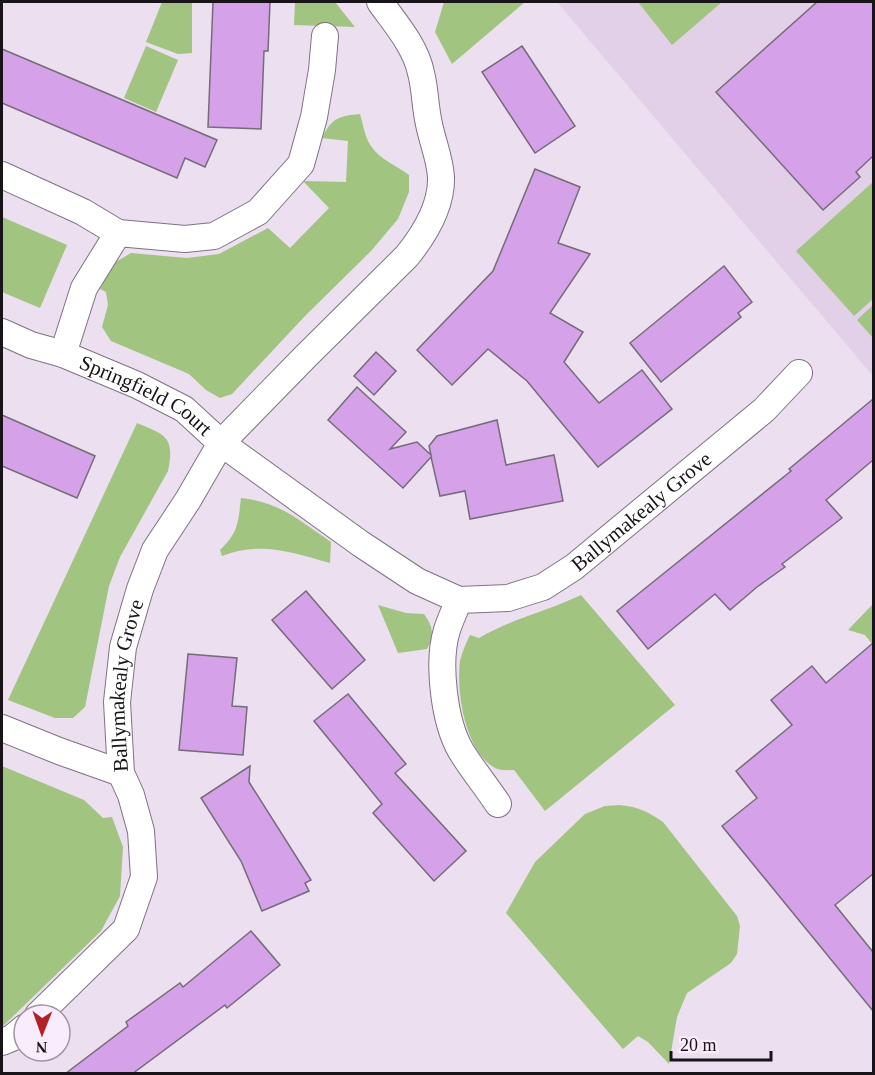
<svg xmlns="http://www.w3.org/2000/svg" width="875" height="1075" font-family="Georgia,serif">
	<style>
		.built { fill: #e1d0e7 }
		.green { fill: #a1c480 }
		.building { fill: #d5a2e9; stroke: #756b79; stroke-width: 1.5 }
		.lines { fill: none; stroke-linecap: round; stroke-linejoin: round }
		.minor-casing { stroke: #7e7382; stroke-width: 28 }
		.minor { stroke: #fff; stroke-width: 26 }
		.labels { text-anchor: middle; stroke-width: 5; stroke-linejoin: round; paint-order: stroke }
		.street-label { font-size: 21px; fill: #181419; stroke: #f9edfd }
	</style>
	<rect width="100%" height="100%" fill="#ebdff0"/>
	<polygon class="built" points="557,2 873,2 873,376"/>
	<g class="green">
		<polygon points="162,2 192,2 192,53 178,54 146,42"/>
		<polygon points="295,2 335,2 355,27 294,25"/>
		<polygon points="444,2 525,2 452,64 435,32"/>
		<polygon points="638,2 722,2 672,45"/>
		<polygon points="146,46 178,60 156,112 124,98"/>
		<path d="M360 114C363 124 365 138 371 146 379 159 397 166 409 175V192L398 219 371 251 305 316 232 394 220 398 206 390 189 374 111 341 102 327 108 305 106 292 100 289 114 263 131 253 187 258 219 254 268 228 290 248 329 208 303 181 346 182 348 141 322 138C332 118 338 116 360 114Z"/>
		<polygon points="873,182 873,299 854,316 796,251"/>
		<polygon points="2,217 67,245 40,308 2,292"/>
		<polygon points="873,305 873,338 857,320"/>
		<path d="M137 423C166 435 175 437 168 471L120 557 109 586 85 707 73 718H55L8 700Z"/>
		<path d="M241 498C280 502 300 521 331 542L330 563C292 552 260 541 222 556L220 550C239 532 238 522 241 498Z"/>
		<path d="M581 595 675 705 545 811 514 770C508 770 500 771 495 768 465 751 456 692 460 661 462 652 466 643 470 635L479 638C511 619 548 611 581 595Z"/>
		<polygon points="873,604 873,645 865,635 848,630"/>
		<path d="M378 605 406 613 424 614C433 626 435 636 427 649L398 653Z"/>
		<polygon points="2,766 84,800 103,818 112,817 123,847 120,896 101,931 2,1027"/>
		<path d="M620 805C638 807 649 812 663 822L737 916 740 926 737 954 731 963 687 993 677 1017 669 1064 648 1042 638 1036 623 1049 506 913 535 862 585 814 605 806Z"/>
	</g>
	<g class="building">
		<polygon points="213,2 270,2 268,51 264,51 261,129 208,127"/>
		<polygon points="817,2 873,2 873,156 856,172 860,177 823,210 716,92"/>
		<polygon points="522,46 575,126 535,153 482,72"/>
		<polygon points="2,49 217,140 205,167 185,158 177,178 2,103"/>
		<polygon points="535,169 580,187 558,243 590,254 550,313 583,332 564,362 599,403 642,370 672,409 598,467 527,381 488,349 452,385 417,350 493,271"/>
		<polygon points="724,266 752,302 738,313 741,317 661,382 630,343"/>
		<polygon points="376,352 396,371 374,395 354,376"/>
		<polygon points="357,387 406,432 390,449 417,442 431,455 429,446 437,436 497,420 506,465 554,455 563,501 470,519 465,491 440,496 431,457 403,488 328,420"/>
		<polygon points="873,399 873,460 826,500 842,518 782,564 785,567 757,587 730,610 715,594 648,649 617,611 791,471 789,469"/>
		<polygon points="2,415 95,456 77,498 2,466"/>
		<polygon points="306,591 365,660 332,689 272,620"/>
		<polygon points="873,643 873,874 835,905 873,952 873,1011 722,826 757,798 736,771 792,725 771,700 812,666 826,683"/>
		<polygon points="188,654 237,658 232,706 247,707 243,755 179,750"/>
		<polygon points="348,694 406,764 395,773 466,851 434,881 373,813 382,804 314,721"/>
		<polygon points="250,766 249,782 311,880 305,883 309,891 262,911 241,861 201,798"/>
		<polygon points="251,931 280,965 227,1008 225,1005 132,1074 65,1074 128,1026 126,1022 180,983 183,987"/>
	</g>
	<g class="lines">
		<defs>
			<g id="minor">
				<polyline points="2,175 83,212 118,233"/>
				<path id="s1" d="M2 332 31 345 63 354 137 385 184 409 221 443 361 544 417 581 459 600 508 598 543 587 574 567 764 410 799 373"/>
				<polyline points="63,354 84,288 118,233 185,239 214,236 258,212 301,164 314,117 322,70 325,36"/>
				<path d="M459 600C455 610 450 620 447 630 437 662 444 722 461 751 472 769 486 786 498 804"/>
				<polyline points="2,728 59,751 121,773"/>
				<path id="s2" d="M38 1015 126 929 144 877 141 831 131 795 121 773 117 702 123 647 140 589 155 550 188 500 221 443 306 356 407 256C424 235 442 207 441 177 440 158 431 138 428 119 425 104 425 88 421 73 416 47 395 23 380 2"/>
				<polyline points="2,1042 12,1038 24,1028"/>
			</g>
		</defs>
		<use href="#minor" class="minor-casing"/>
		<use href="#minor" class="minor"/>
	</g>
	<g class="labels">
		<g class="street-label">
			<text dy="7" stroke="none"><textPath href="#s1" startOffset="158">Springfield Court</textPath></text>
			<text dy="7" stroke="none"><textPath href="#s1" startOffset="744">Ballymakealy Grove</textPath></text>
			<text dy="7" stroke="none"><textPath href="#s2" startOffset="374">Ballymakealy Grove</textPath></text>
		</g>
	</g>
	<rect width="875" height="1075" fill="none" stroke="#181419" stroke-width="6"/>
	<g transform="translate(42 1033) rotate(181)"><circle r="28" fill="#f9edfd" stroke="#9f96a2" stroke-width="1.5"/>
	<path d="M0-4.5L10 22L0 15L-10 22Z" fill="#b22125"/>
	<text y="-9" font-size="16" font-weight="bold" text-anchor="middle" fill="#181419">N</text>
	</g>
	<path d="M671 1051v9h100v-9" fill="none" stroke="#181419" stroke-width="3"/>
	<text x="680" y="1051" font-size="18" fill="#181419" stroke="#f9edfd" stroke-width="4.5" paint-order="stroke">20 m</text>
</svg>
